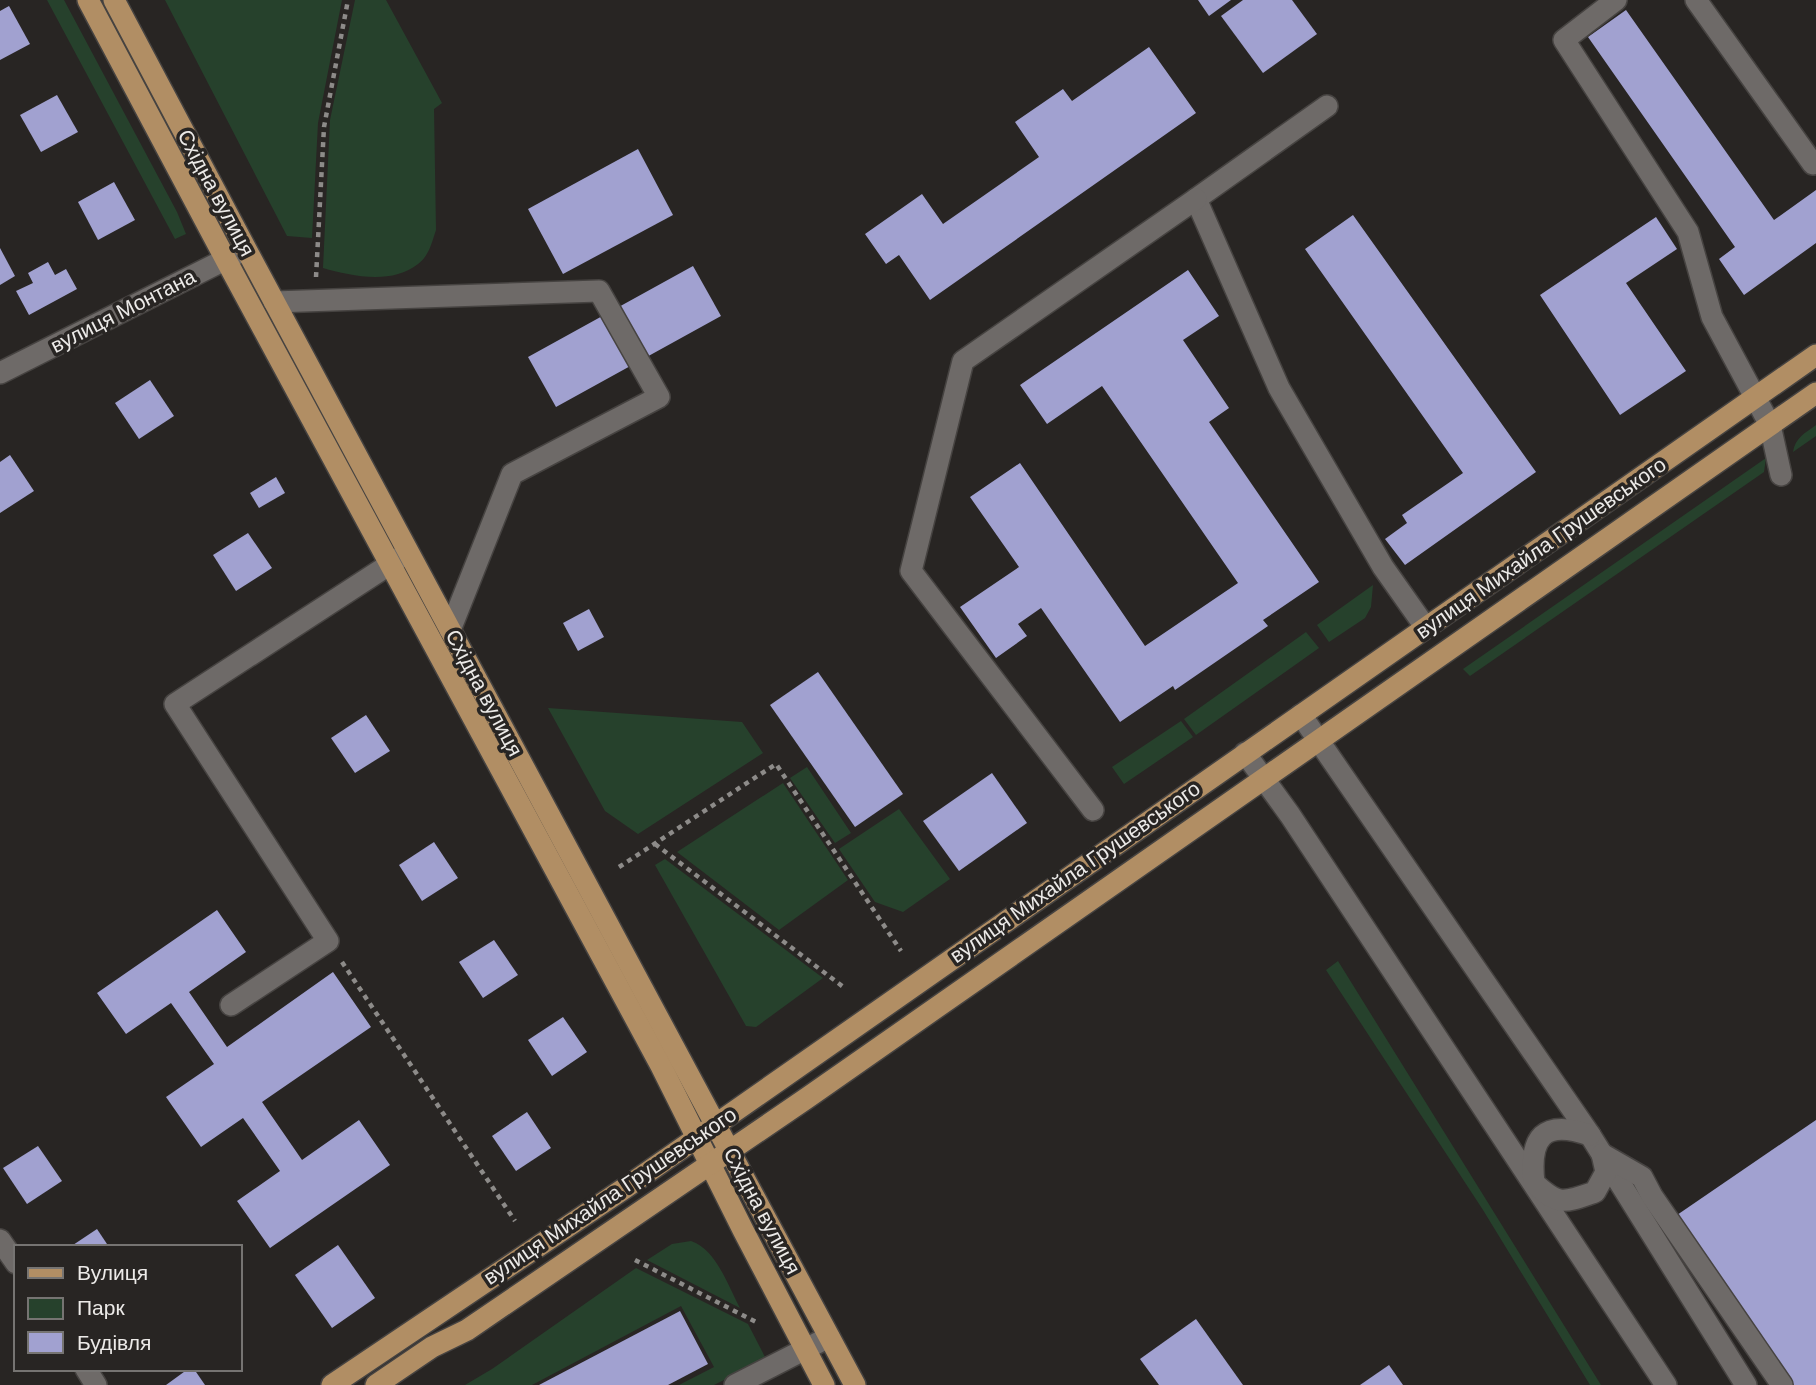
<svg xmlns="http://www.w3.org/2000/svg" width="1816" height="1385" font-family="Arial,sans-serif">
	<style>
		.green { fill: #26412c }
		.building { fill: #a1a1d0 }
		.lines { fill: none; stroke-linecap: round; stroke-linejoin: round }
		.minor-casing { stroke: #464341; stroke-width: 24 }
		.major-casing { stroke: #464341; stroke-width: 24 }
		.path { stroke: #8d8b89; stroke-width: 4.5; stroke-dasharray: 5 5; stroke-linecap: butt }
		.minor { stroke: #6e6a68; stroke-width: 21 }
		.major { stroke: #b18e64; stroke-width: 21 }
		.labels { text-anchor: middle; stroke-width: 7; stroke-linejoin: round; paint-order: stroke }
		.street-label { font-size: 21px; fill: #eceae8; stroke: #282523 }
	</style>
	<rect width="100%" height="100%" fill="#282523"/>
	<g class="green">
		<polygon points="47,0 64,0 177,212 186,234 175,239"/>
		<polygon points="165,0 342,0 318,123 312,238 287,236"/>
		<path d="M355 0H386L442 103 434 109 436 230C432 242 429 256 418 264 392 285 351 276 323 268L330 120Z"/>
		<path d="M1816 425V436L1793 452C1795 438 1805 433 1816 425Z"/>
		<polygon points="1766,458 1764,472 1470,676 1463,669"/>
		<polygon points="1373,585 1371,607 1365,618 1329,642 1317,625"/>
		<polygon points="1306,632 1319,648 1196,735 1184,719"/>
		<polygon points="548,708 742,722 763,753 638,834 605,811"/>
		<polygon points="1181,721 1193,737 1124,784 1112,767"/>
		<polygon points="807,767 851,833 835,843 790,778"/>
		<polygon points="783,783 848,880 779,930 677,852"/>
		<polygon points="899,809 950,879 903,912 875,902 839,849"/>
		<polygon points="665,859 823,978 756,1027 746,1026 655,865"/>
		<polygon points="1338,961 1601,1385 1590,1385 1483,1210 1326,970"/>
		<path d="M691 1241C716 1249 728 1286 740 1308L647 1260 672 1244Z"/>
		<polygon points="636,1268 748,1324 766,1359 714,1385 679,1385 714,1367 681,1306 532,1385 465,1385 492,1369"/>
	</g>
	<g class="building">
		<polygon points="1198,0 1231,0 1209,16"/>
		<polygon points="1243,0 1292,0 1317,34 1263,73 1221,16"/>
		<polygon points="9,6 30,44 0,60 0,11"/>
		<polygon points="1626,10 1774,220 1816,190 1816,243 1744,295 1719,259 1735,247 1588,37"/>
		<polygon points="1149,47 1196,113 930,300 899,255 886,264 865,234 922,194 943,224 1039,157 1015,122 1063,89 1072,101"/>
		<polygon points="57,95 78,132 41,152 20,115"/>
		<polygon points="638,149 673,215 563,274 528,209"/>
		<polygon points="114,182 135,220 98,240 78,202"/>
		<polygon points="1353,215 1536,472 1405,565 1385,539 1407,523 1402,515 1463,473 1305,249"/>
		<polygon points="1656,217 1677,249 1626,283 1686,371 1620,415 1540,295"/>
		<polygon points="0,248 15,276 0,285"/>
		<polygon points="48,262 55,275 66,269 77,289 29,315 16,291 33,283 28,273"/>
		<polygon points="693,266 721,316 556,407 528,357"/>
		<polygon points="1188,270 1219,316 1183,340 1229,408 1209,422 1319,582 1263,620 1268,626 1175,690 1173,686 1120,722 1041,608 1018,624 1027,636 996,658 960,607 1019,567 970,497 1020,463 1145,646 1238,583 1102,386 1047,424 1020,385"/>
		<polygon points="150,380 174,416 139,439 115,403"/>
		<polygon points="10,455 34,491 0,513 0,462"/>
		<polygon points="276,477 285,493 259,508 250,493"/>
		<polygon points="248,533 272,568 236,591 213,555"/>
		<polygon points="589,609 604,637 578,651 563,623"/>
		<polygon points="818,672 903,794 855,827 770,705"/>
		<polygon points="366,715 390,751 355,773 331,738"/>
		<polygon points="992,773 1027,823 959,871 923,821"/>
		<polygon points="434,842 458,878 422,901 399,865"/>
		<polygon points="217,910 246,952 189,992 227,1047 333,972 371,1027 262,1102 302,1160 359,1120 390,1165 270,1248 237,1201 280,1171 243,1118 201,1147 166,1097 214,1064 171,1003 126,1034 97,993"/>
		<polygon points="494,940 518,975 483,998 459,962"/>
		<polygon points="563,1017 587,1052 552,1076 528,1040"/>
		<polygon points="527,1112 551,1148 516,1171 492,1136"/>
		<polygon points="1816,1120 1816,1385 1793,1385 1677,1215"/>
		<polygon points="38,1146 62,1181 27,1204 3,1168"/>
		<polygon points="97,1229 109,1247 70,1247"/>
		<polygon points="338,1245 375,1298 332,1328 295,1275"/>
		<polygon points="680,1311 708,1364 668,1385 539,1385"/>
		<polygon points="1196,1319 1243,1385 1159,1385 1140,1359"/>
		<polygon points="1389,1365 1403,1385 1360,1385"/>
		<polygon points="188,1369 194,1369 205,1385 166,1385"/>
	</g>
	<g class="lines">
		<defs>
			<g id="minor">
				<polyline points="1616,0 1564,40 1688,232 1712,317 1770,425 1781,475"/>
				<polyline points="1696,0 1813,164"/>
				<polyline points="1327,106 1196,199 1279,388 1383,567 1426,628"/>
				<polyline points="274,302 599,291 659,397 512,474 450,630"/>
				<polyline points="0,373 242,251"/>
				<polyline points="1301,715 1590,1135 1746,1385"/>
				<polyline points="1245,753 1290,815 1666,1385"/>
				<polyline points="1093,810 911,571 963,361 1196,199"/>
				<polyline points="231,1005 328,941 175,704 404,555"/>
				<path d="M1590 1135C1543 1119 1529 1137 1534 1183 1559 1206 1563 1203 1595 1192L1606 1172 1602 1154 1642 1177 1652 1196 1782 1385"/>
				<polyline points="0,1240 16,1263"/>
				<polyline points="86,1369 96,1385"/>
				<polyline points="735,1385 829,1337"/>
			</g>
			<g id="major">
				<polyline points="88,0 226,260 661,1066 743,1230 824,1385"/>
				<polyline points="114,0 246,249 855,1385"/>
				<polyline points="332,1385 625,1188 1816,355"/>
				<polyline points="376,1385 432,1347 467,1330 807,1098 1816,393"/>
			</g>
		</defs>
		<use href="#minor" class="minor-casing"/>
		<use href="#major" class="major-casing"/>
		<g class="path">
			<polyline points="316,277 324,127 348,0"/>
			<polyline points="655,844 846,989"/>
			<polyline points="619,867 776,764 901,951"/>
			<polyline points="342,962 515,1221"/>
			<polyline points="635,1260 758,1323"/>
		</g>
		<use href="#minor" class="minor"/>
		<use href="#major" class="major"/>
	</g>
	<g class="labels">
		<g class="street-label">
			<text transform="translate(216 193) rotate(62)" y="7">Східна вулиця</text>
			<text transform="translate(123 311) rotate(-27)" y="7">вулиця Монтана</text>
			<text transform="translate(1541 548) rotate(-35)" y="7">вулиця Михайла Грушевського</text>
			<text transform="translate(484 693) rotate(62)" y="7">Східна вулиця</text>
			<text transform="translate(1075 872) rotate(-35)" y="7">вулиця Михайла Грушевського</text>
			<text transform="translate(610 1196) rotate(-34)" y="7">вулиця Михайла Грушевського</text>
			<text transform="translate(762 1211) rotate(62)" y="7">Східна вулиця</text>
		</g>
	</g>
	<rect x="14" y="1245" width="228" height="126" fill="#282523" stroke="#767472" stroke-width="2"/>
	<rect x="28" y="1268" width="35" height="10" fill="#b18e64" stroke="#767472" stroke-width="2"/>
	<text x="77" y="1280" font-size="21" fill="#eceae8">Вулиця</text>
	<rect x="28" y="1298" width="35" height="21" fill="#26412c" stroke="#767472" stroke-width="2"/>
	<text x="77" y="1315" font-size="21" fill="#eceae8">Парк</text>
	<rect x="28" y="1332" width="35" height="21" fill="#a1a1d0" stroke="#767472" stroke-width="2"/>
	<text x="77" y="1350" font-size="21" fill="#eceae8">Будівля</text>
</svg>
